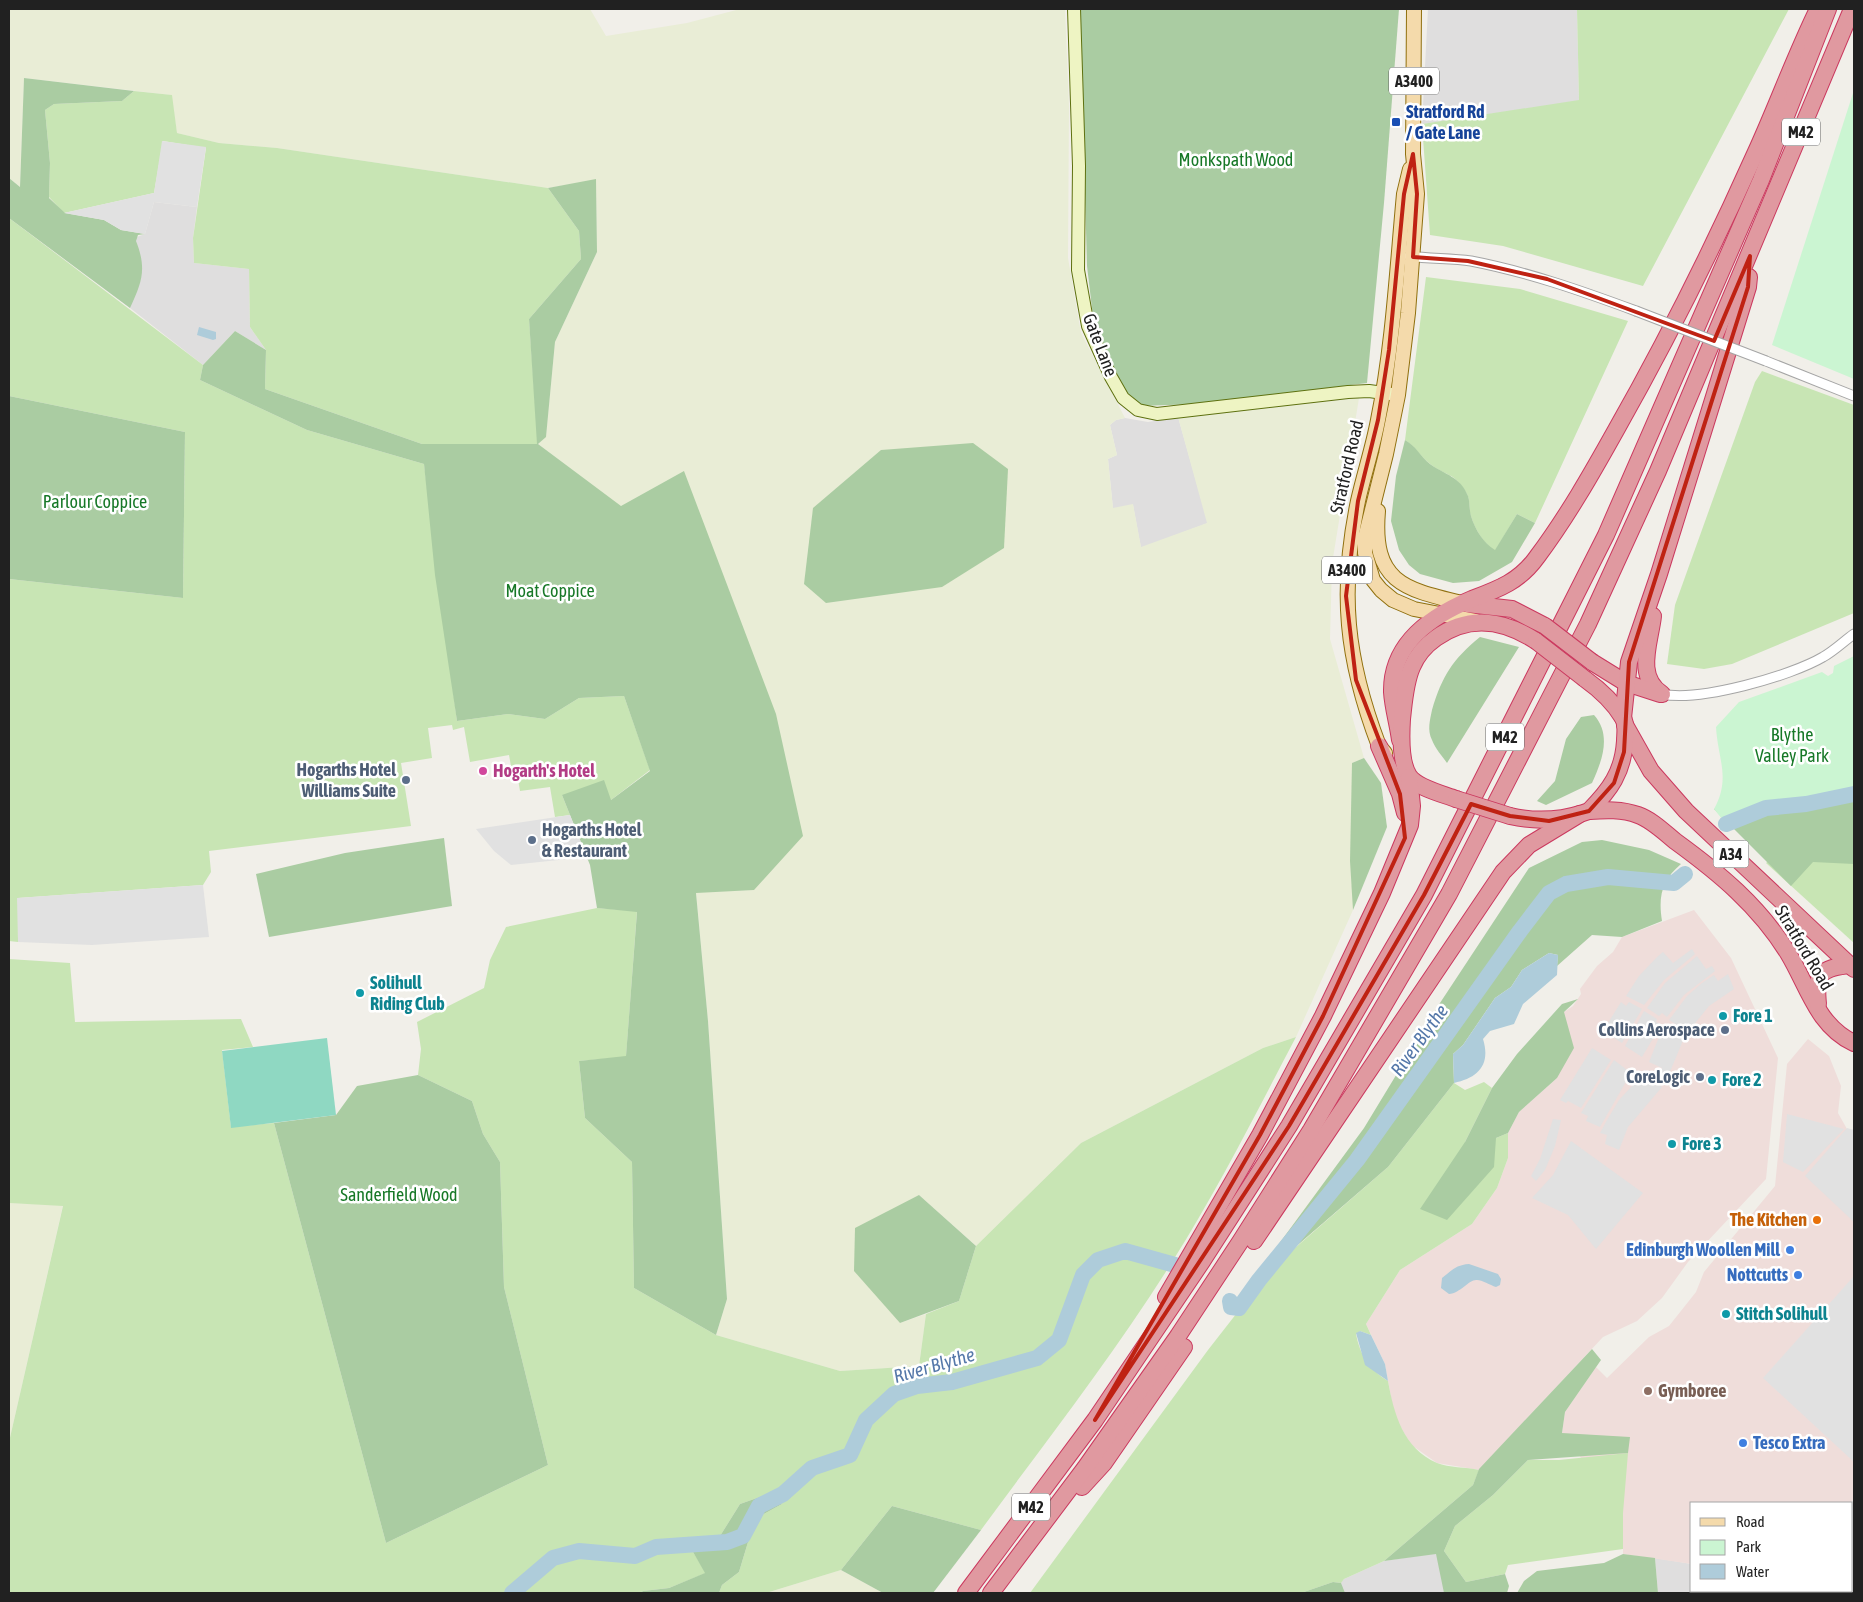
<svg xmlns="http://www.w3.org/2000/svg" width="1863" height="1602" font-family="'Asap Condensed',sans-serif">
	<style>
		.residential { fill: #dfdede }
		.commercial { fill: #efddda }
		.farmland { fill: #e9edd6 }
		.grass { fill: #c8e5b4 }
		.forest { fill: #aacca2 }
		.park { fill: #cbf5d2 }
		.pitch { fill: #8fd8c2 }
		.parking { fill: #e1e1e1 }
		.water { fill: #aeccda }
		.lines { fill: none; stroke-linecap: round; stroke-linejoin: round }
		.river { stroke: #aeccda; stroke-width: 16 }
		.street-casing { stroke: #a5a5a5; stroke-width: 11 }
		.secondary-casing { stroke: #5e7110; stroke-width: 14 }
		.primary-casing { stroke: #90700e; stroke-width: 16 }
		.highway-casing { stroke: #cb395f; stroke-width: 18 }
		.street { stroke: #fff; stroke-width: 9 }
		.secondary { stroke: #eef4c3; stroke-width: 12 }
		.primary { stroke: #f4daab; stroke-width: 14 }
		.highway { stroke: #e099a0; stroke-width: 16 }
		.street-bridge-casing { stroke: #a5a5a5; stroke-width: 11; stroke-linecap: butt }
		.highway-bridge-casing { stroke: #cb395f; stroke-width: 18; stroke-linecap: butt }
		.street-bridge { stroke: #fff; stroke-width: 9 }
		.highway-bridge { stroke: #e099a0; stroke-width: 16 }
		.marked { fill: none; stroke: #bf2213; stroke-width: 4; stroke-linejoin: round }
		.transit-dot { fill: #1a4fb4; stroke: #fff; stroke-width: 2 }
		.hotel-dot { fill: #d1479c; stroke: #fff; stroke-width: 2 }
		.service-dot { fill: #5c6f8a; stroke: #fff; stroke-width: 2 }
		.culture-dot { fill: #0f9aa8; stroke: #fff; stroke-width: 2 }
		.food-dot { fill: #e8710a; stroke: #fff; stroke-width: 2 }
		.shop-dot { fill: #3f7fe0; stroke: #fff; stroke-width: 2 }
		.education-dot { fill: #8d6e63; stroke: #fff; stroke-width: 2 }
		.labels { text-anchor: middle; stroke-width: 5; stroke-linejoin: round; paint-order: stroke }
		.shield { fill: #fff; stroke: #646464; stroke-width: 1 }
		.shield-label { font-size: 16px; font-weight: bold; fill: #212121 }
		.transit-label { font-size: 18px; font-weight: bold; fill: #164399; stroke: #fff; text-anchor: start }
		.park-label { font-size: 18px; fill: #177827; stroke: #fff }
		.street-label { font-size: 18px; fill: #212121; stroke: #fff }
		.service-label { font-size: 18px; font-weight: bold; fill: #4e5e75; stroke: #fff; text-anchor: end }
		.hotel-label { font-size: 18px; font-weight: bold; fill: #b23c85; stroke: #fff; text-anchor: start }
		.culture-label { font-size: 18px; font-weight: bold; fill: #0d838f; stroke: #fff; text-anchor: start }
		.food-label { font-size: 18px; font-weight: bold; fill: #c56008; stroke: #fff; text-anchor: end }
		.shop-label { font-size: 18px; font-weight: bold; fill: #366cbe; stroke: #fff; text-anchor: end }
		.education-label { font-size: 18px; font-weight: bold; fill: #785e54; stroke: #fff; text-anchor: start }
		.water-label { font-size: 19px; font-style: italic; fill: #5578a9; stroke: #fff }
	</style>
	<rect width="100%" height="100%" fill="#f1efe9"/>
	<g class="residential">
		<polygon points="1428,9 1577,9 1579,101 1422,124"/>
		<polygon points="154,202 197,207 193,238 194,263 249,269 250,327 266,350 235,331 203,365 116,297 123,242 145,234"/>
		<polygon points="1178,417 1208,523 1141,548 1133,505 1113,509 1108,459 1117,455 1110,425 1116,420 1125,418 1148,422"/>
		<polygon points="1854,1499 1854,1593 1658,1593 1655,1558 1692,1564 1692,1591 1852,1591 1850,1503"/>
		<polygon points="1436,1553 1449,1593 1332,1593 1344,1579 1384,1561"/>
	</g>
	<g class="commercial">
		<polygon points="1694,910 1731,958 1778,1058 1766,1179 1688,1262 1662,1298 1637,1321 1603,1337 1479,1470 1437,1463 1410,1444 1394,1414 1385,1364 1366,1324 1400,1270 1472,1224 1497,1188 1508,1158 1508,1133 1519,1112 1557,1078 1564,1012 1573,1006 1581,994 1580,989 1597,966 1613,952 1622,937"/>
		<polygon points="1808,1039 1829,1056 1841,1086 1838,1113 1847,1129 1854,1130 1854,1499 1850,1503 1692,1503 1692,1564 1623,1554 1623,1513 1562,1433 1565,1412 1596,1367 1607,1378 1649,1337 1669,1326 1696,1292 1704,1272 1775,1186 1787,1064"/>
	</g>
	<g class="farmland">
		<polygon points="9,9 590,9 606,36 687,23 740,9 1065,9 1069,107 1068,258 1081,333 1125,418 1116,420 1110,425 1117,455 1108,459 1113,508 1133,504 1141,547 1207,523 1178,417 1359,398 1332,564 1330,639 1364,758 1352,763 1353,910 1296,1037 1263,1048 1081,1143 976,1246 919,1195 900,1323 926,1314 919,1366 840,1371 716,1335 727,1299 708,1021 696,892 754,890 728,592 684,472 621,507 538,444 546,436 555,342 597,252 596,180 548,188 277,148 219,143 177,133 171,95 24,78 20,187 9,178"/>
		<polygon points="9,1203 63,1205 9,1442"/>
		<polygon points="841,1570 883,1593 766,1593"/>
	</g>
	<g class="grass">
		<polygon points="1577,9 1789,9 1643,286 1503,246 1430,235 1422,124 1579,100"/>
		<polygon points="134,91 172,95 177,133 219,143 277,148 548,188 579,231 581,259 529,319 538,444 422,444 265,389 266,350 250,327 249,269 194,263 193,238 206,148 163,141 154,193 64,213 49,197 50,163 45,110 54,104 122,101"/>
		<polygon points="9,218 203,365 200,380 307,430 424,464 457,721 508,714 545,719 579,698 624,696 650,770 611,800 562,795 570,815 555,817 550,787 520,791 518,779 520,771 516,766 511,766 509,755 470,762 464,727 453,730 452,725 428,728 432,758 401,763 411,826 209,851 211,872 203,885 18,898 18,942 9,941 9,579 183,598 185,432 9,396"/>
		<path d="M1426 277 1520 289 1628 321 1535 523 1517 514 1495 551C1483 543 1474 528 1470 513 1469 507 1470 500 1467 494 1454 471 1446 477 1429 463 1420 456 1415 446 1405 440Z"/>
		<polygon points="1762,371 1854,405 1854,613 1732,664 1704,669 1667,664 1675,605 1755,382"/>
		<polygon points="1854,794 1854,943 1766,863"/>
		<path d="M597 908 637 911 626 1057 579 1061 585 1118 632 1162 634 1288 716 1335 840 1371 919 1366 926 1314 959 1301 976 1246 1081 1143 1263 1048 1296 1037C1256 1113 1218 1189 1172 1262 1114 1355 1046 1441 981 1530L892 1506 841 1570 766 1593H719L722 1585 739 1572 755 1519 782 1504 771 1493 740 1504 720 1536 693 1552 706 1573 669 1588 643 1591 640 1593H9V1442L63 1206 9 1203V959L70 963 75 1022 241 1019 253 1047 222 1050 231 1127 274 1123 386 1543 548 1465 504 1287 500 1162 483 1134 472 1101 418 1075 421 1049 417 1022 484 988 490 960 506 927Z"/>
		<path d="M1484 1082 1492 1088 1465 1142 1496 1138 1508 1133V1158L1497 1188 1472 1224 1400 1270 1366 1324 1371 1335 1360 1331 1356 1334C1360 1355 1369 1369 1388 1381 1394 1414 1403 1448 1437 1463 1449 1468 1466 1467 1479 1470L1473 1485 1384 1561 1344 1579 1341 1583 1333 1582 1301 1593H1030L1208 1350 1272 1268 1388 1167 1454 1083 1465 1090Z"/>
		<polygon points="1628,1453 1623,1513 1623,1549 1508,1565 1505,1574 1466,1582 1444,1551 1455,1526 1493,1495 1528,1460 1559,1460"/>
	</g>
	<g class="forest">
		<polygon points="1080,9 1399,9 1384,203 1367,383 1198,404 1140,406 1120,385 1094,325 1087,266"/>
		<path d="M24 78 134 91 122 101 54 104 45 110 50 163 49 198 65 213 104 220 121 230 145 234 138 235 136 241C147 269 142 282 130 308L9 218V178L20 187Z"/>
		<polygon points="596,179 597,252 555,342 546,437 538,444 621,506 684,471 776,714 803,836 754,890 696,893 708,1021 727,1299 716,1335 634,1288 632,1162 585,1118 579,1061 626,1056 637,912 597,908 590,865 562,795 604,780 611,800 650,771 624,696 579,698 545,719 508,714 457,721 435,575 424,464 307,430 200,380 203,365 235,331 266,350 265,389 422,444 537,444 529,319 581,259 579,231 548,188"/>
		<polygon points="9,396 185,432 183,598 9,579"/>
		<path d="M1405 440C1416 446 1420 456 1430 464 1445 475 1460 476 1468 496 1470 502 1469 509 1471 516 1475 529 1483 543 1495 550L1517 514 1535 523 1512 562 1479 581 1453 583 1420 574 1409 565 1399 550 1391 521 1396 476Z"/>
		<polygon points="973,443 1008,469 1004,548 942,587 826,603 804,584 813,508 881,450"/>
		<path d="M1480 637 1519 647 1447 763C1442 756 1435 748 1432 740 1427 730 1430 720 1432 710 1442 676 1453 659 1480 637Z"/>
		<path d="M1594 715C1612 735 1602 761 1592 783L1546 805 1537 801 1555 781 1566 739 1581 717Z"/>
		<polygon points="1364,758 1381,783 1387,827 1353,910 1350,861 1352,763"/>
		<polygon points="1854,764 1854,864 1813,862 1791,886 1714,809"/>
		<polygon points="444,838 452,906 269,937 256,874 345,853"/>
		<path d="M1602 840 1649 850 1681 864C1662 880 1658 896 1662 921L1622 937 1592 935 1557 966 1558 955 1549 953 1522 970 1511 987 1495 998 1463 1045 1453 1054 1454 1083 1388 1167 1278 1262 1273 1252 1364 1128 1438 1006 1529 868 1582 842Z"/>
		<polygon points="1578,999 1564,1012 1574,1048 1557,1078 1519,1112 1508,1133 1496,1138 1494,1167 1447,1220 1420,1209 1465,1142 1492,1088 1517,1054 1562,1004"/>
		<polygon points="418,1075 472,1101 483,1134 500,1162 504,1287 548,1465 386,1543 274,1123 336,1115 357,1086"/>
		<polygon points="919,1195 976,1246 959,1301 900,1323 854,1271 855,1228"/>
		<polygon points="1592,1349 1601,1360 1565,1412 1562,1433 1630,1437 1628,1453 1528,1460 1493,1495 1455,1526 1444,1551 1466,1582 1505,1574 1509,1586 1507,1593 1444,1593 1436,1554 1384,1561 1473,1485 1479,1469"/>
		<polygon points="771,1493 782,1504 755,1519 739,1572 722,1585 719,1593 640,1593 643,1591 669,1588 705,1573 693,1552 720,1536 740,1504"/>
		<polygon points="892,1506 981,1530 933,1593 883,1593 841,1570"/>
		<polygon points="1623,1554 1655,1558 1658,1593 1517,1593 1524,1581 1537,1571 1604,1563"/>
		<polygon points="1333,1582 1341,1583 1345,1593 1301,1593"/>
	</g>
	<g class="park">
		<polygon points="1854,90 1854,379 1772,345"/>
		<path d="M1854 656V794L1806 804 1766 808 1726 824 1714 809C1731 778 1718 760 1716 727L1739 702 1822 672 1828 676 1833 673 1834 666Z"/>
	</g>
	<polygon class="pitch" points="327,1038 336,1115 231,1128 222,1051"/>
	<g class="parking">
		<polygon points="162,141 206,147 197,207 154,202 145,234 121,230 104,220 64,213 154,193"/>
		<polygon points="570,815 587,857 511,865 494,851 476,829"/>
		<polygon points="203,885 209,937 92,945 18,942 17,898"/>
		<polygon points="1692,949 1695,954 1664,980 1644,1005 1626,996 1639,976 1657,957 1663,952 1673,963"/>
		<polygon points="1697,956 1706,969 1712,966 1715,971 1684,995 1667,1017 1662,1013 1659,1016 1647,1008 1665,983"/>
		<polygon points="1728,974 1734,989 1709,1006 1688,1032 1669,1020 1687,996 1702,983 1714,975 1718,981"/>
		<polygon points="1621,1002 1626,1006 1629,1002 1642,1009 1622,1043 1603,1031"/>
		<polygon points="1644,1011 1657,1019 1656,1022 1661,1025 1642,1057 1625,1046"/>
		<polygon points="1663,1027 1684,1038 1667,1079 1659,1075 1662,1068 1649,1062"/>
		<polygon points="1592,1048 1611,1060 1581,1108 1568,1101 1566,1103 1560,1100"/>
		<polygon points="1614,1060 1631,1073 1600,1127 1586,1121 1588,1116 1581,1113"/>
		<polygon points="1643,1074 1662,1087 1628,1127 1619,1150 1605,1144 1607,1135 1600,1133 1607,1120 1619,1100"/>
		<polygon points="1787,1114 1844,1129 1803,1172 1783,1162"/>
		<polygon points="1553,1119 1561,1120 1555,1146 1545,1170 1536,1181 1531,1176 1540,1159"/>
		<polygon points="1847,1128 1854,1130 1854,1222 1805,1176"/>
		<polygon points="1571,1141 1643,1193 1596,1249 1568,1215 1532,1198 1553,1175"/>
		<polygon points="1854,1276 1854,1462 1763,1378"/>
	</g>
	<g class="water">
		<polygon points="199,327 216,332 216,339 213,340 197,335"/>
		<path d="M1549 953 1558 955 1557 975 1523 1004 1514 1024 1490 1031 1483 1039C1491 1065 1478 1078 1454 1083L1453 1054 1463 1045 1495 998 1511 987 1522 970Z"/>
		<path d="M1469 1264 1498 1274 1501 1279 1500 1285 1496 1287C1490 1285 1482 1280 1477 1280 1469 1279 1461 1293 1449 1294L1441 1288 1442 1278C1452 1270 1456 1265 1469 1264Z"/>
		<polygon points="1360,1331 1371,1335 1385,1364 1388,1381 1365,1365 1356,1333"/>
	</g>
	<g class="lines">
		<g class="river">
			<polyline points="1726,824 1766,808 1806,804 1854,794"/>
			<polyline points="1230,1301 1231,1307 1239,1308 1259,1280 1357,1160 1520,931 1549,893 1566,884 1608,877 1674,883 1685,874"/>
			<polyline points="512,1593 553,1558 579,1551 635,1556 656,1547 727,1542 743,1536 759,1506 783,1494 812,1468 850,1455 866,1420 894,1394 917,1386 952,1382 1037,1358 1059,1340 1083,1275 1098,1260 1125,1251 1175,1265"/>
		</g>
		<defs>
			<g id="street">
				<path d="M1409 256C1430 259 1451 258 1471 261 1528 272 1582 291 1636 311"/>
				<polyline points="1766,361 1854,396"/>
				<path d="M1662 694C1699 702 1791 676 1823 657 1834 651 1844 641 1854 634"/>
			</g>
			<polyline id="secondary" points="1074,9 1079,166 1078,270 1088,326 1111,377 1123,398 1138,410 1157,414 1348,392 1369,391 1398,395"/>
			<g id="primary">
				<polyline points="1414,9 1413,154 1417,194 1408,313 1398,395 1386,454 1365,538 1365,553 1373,580 1381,590 1393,600 1414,609 1476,621"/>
				<path d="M1378 511C1372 582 1403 589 1462 603"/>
				<path d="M1385 753 1379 746C1346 659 1339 592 1358 501 1364 474 1373 447 1378 420 1393 346 1397 269 1404 194L1410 169"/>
			</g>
			<g id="highway">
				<polyline points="1467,604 1512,609 1545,626"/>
				<path d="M1653 616C1650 643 1635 676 1662 694"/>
				<polyline points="1592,662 1626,683 1660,694"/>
				<polyline points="1623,718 1629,662 1659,574 1748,287 1749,277"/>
				<polyline points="1625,725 1651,771 1686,811 1854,969"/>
				<path d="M1400 740C1398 724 1393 708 1392 692 1391 643 1431 616 1472 599 1499 589 1520 581 1537 557 1567 517 1592 473 1616 430 1667 340 1713 248 1755 154 1777 106 1795 56 1818 9"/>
				<polyline points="1379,746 1400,794 1405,813"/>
				<path d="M1456 799C1443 794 1417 788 1409 776 1400 762 1401 735 1402 719 1404 702 1405 683 1412 667 1417 655 1426 645 1436 638 1469 614 1504 620 1536 641"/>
				<path d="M1589 811C1605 810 1622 809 1638 815 1652 820 1664 832 1675 841 1719 873 1759 906 1788 953 1808 986 1817 1026 1854 1043"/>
				<path d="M1510 816C1536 822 1558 821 1583 813L1589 811C1610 790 1623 772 1625 741 1625 734 1627 725 1623 718 1614 703 1599 689 1585 679"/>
				<path d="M1818 1004C1815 974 1820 968 1850 965"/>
				<polyline points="1254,1241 1503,872 1529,845 1580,814"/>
				<polyline points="1166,1297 1260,1135 1323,1016 1382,893 1410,825 1412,806 1409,777"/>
				<polyline points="1082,1487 1104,1463 1184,1347"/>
				<polyline points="966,1593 1095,1420 1203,1260 1289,1126 1424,895 1606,535 1761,180 1828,9"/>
				<polyline points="991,1593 1085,1468 1178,1336 1240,1242 1311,1130 1449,894 1588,624 1658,471 1852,9"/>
			</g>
		</defs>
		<use href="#street" class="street-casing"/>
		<use href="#secondary" class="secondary-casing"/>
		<use href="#primary" class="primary-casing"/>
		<use href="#highway" class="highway-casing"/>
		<use href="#street" class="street"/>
		<use href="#secondary" class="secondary"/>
		<use href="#primary" class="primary"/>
		<use href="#highway" class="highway"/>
		<defs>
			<polyline id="street-bridge" points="1636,311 1766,361"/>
			<g id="highway-bridge">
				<polyline points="1545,626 1592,662"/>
				<polyline points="1536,641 1585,679"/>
				<polyline points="1456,799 1510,816"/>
			</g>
		</defs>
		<use href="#street-bridge" class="street-bridge-casing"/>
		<use href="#highway-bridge" class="highway-bridge-casing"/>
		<use href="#street-bridge" class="street-bridge"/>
		<use href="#highway-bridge" class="highway-bridge"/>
	</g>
	<path class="marked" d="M1413 154 1417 194 1413 257 1468 261 1547 279 1714 341 1750 256 1748 287 1629 662 1624 752 1614 783 1589 811 1549 821 1510 816 1471 804 1424 895 1289 1126 1095 1420 1260 1135 1323 1016 1405 838 1400 794 1356 680 1346 596 1358 501 1378 420 1389 350 1404 194Z"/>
	<rect class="transit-dot" x="1391" y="117" width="10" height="10" rx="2.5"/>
	<circle class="hotel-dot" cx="483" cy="771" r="5"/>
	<g class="service-dot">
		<circle cx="406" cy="780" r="5"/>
		<circle cx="532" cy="840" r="5"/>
		<circle cx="1725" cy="1030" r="5"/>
		<circle cx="1700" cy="1077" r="5"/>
	</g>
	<g class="culture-dot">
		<circle cx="360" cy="993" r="5"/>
		<circle cx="1723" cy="1016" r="5"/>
		<circle cx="1712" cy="1080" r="5"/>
		<circle cx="1672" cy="1144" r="5"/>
		<circle cx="1726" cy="1314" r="5"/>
	</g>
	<circle class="food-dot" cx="1817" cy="1220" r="5"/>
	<g class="shop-dot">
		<circle cx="1790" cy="1250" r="5"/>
		<circle cx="1798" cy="1275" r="5"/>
		<circle cx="1743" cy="1443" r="5"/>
	</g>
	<circle class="education-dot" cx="1648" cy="1391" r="5"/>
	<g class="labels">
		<g class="shield">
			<rect x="1389" y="67.5" width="50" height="27" rx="4"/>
			<rect x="1782" y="118.5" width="38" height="27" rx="4"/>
			<rect x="1322" y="556.5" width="50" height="27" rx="4"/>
			<rect x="1486" y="723.5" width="38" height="27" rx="4"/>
			<rect x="1713.5" y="840.5" width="35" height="27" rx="4"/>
			<rect x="1012" y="1493.5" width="38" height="27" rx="4"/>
		</g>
		<g class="shield-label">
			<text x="1414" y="87">A3400</text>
			<text x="1801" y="138">M42</text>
			<text x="1347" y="576">A3400</text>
			<text x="1505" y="743">M42</text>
			<text x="1731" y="860">A34</text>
			<text x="1031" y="1513">M42</text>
		</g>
		<g class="transit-label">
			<text x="1406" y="118">Stratford Rd<tspan x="1406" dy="21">/ Gate Lane</tspan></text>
		</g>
		<g class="park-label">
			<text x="1236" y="166">Monkspath Wood</text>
			<text x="95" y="508">Parlour Coppice</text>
			<text x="550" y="597">Moat Coppice</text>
			<text x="1792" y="741">Blythe<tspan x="1792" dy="21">Valley Park</tspan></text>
			<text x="399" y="1201">Sanderfield Wood</text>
		</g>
		<g class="street-label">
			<text transform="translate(1100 345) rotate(69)" y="6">Gate Lane</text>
			<text transform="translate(1347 467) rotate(-77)" y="6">Stratford Road</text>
			<text transform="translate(1804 948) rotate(59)" y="6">Stratford Road</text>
		</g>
		<g class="service-label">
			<text x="396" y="776">Hogarths Hotel<tspan x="396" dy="21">Williams Suite</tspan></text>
			<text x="542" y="836" text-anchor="start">Hogarths Hotel<tspan x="542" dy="21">&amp; Restaurant</tspan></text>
			<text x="1715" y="1036">Collins Aerospace</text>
			<text x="1690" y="1083">CoreLogic</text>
		</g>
		<g class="hotel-label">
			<text x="493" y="777">Hogarth's Hotel</text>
		</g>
		<g class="culture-label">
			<text x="370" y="989">Solihull<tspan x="370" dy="21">Riding Club</tspan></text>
			<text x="1733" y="1022">Fore 1</text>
			<text x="1722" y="1086">Fore 2</text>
			<text x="1682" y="1150">Fore 3</text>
			<text x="1736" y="1320">Stitch Solihull</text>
		</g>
		<g class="food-label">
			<text x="1807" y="1226">The Kitchen</text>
		</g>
		<g class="shop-label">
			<text x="1780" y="1256">Edinburgh Woollen Mill</text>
			<text x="1788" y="1281">Nottcutts</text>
			<text x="1753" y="1449" text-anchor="start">Tesco Extra</text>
		</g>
		<g class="education-label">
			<text x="1658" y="1397">Gymboree</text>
		</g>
		<g class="water-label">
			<text transform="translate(1419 1040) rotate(-54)" y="7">River Blythe</text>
			<text transform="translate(934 1365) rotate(-16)" y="7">River Blythe</text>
		</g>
	</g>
	<rect width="1863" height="1602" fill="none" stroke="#212121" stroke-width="20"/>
	<rect x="1690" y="1502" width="162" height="90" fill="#ffffff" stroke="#a6a6a6"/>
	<rect x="1700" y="1518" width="25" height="8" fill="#f4daab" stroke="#a6a6a6"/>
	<text x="1736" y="1527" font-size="15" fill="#212121">Road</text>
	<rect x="1700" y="1540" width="25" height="15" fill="#cbf5d2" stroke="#a6a6a6"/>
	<text x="1736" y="1552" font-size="15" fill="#212121">Park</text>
	<rect x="1700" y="1564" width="25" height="15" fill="#aeccda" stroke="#a6a6a6"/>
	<text x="1736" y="1577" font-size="15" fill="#212121">Water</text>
</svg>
